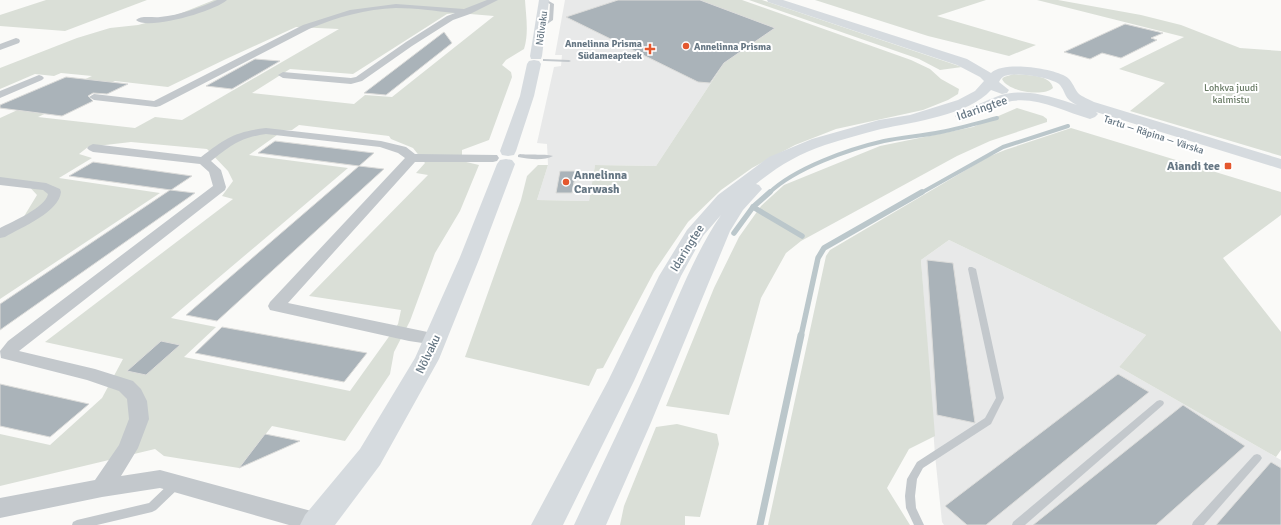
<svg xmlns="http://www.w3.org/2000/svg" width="1281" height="525" font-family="Signika,sans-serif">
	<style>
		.built { fill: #e8e9e9 }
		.green { fill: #dadfd7; fill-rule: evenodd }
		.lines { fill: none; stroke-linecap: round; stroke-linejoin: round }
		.stream-far2 { stroke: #bbc7cb; stroke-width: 4 }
		.stream-far1 { stroke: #bbc7cb; stroke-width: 5.5 }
		.stream { stroke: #bbc7cb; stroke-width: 7 }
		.building { fill: #aab3b9; stroke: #dcdcda }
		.lane { fill: #c3c8cc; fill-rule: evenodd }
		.street { fill: #c3c8cc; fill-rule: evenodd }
		.secondary { fill: #d6dbdf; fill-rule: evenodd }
		.poi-dot { fill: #e4572e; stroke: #fff; stroke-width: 1.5 }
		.labels { text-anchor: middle; stroke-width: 4; stroke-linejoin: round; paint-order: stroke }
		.far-street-label { font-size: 10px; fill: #657683; stroke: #fff }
		.far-poi-label { font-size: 10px; font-weight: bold; fill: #657683; stroke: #fff; text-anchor: end }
		.far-park-label { font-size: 10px; fill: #687a64; stroke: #fff }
		.street-label { font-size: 12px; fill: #657683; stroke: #fff }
		.poi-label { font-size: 12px; font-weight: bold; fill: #657683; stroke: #fff; text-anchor: end }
	</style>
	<rect width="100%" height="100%" fill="#fafaf8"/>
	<g class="built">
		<polygon points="565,0 700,0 775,28 724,63 656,166 595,165 589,201 537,200 548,165 547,144 537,143 554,67 561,66 562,55 555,55"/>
		<polygon points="949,240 1146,335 1119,367 1281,460 1281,525 944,525 942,522 935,455 921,260"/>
	</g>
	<g class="green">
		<polygon points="46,0 147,0 65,31 0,26 0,15"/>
		<path d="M214 0H525C526 16 529 33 524 49L506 60 502 65 511 72 512 77 489 140 462 150V161L479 165 460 211 435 253 410 321 394 352 390 374 345 441 272 426 239 468 164 456 155 449 0 486V434L50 445 102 398 123 359 45 342 233 199 222 196 233 181 228 171 207 149 131 142 88 147 79 154 92 158 59 178 160 193 0 299V235L20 223 37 195 25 182 0 178V118L92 76 61 73 54 76 35 74 0 89V68L77 38 110 28 138 25 179 14ZM458 13 494 16 392 97 365 95 354 104 252 93 290 69 353 74 447 14ZM296 27 339 29 182 120 155 117 135 128 38 117 115 81 168 87 226 59ZM299 125 389 136 391 139 413 148 425 163 416 173 428 175 309 296 401 310 398 324 350 391 184 357 216 327 171 318 348 168 249 155 284 130H292Z"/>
		<polygon points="700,0 742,0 911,60 930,69 941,79 959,89 958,94 948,100 923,110 836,129 795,145 752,168 721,190 688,222 654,272 603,368 597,369 589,386 465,357 521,200 527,176 538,165 548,165 537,200 589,201 595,165 656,166 724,63 775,28"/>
		<polygon points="749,0 762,0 962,67 940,70 919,59"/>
		<polygon points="815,0 986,0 937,16 1036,45 1009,56 928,36"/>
		<polygon points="1037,0 1058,0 1141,15 1181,25 1240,48 1281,51 1281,156 1130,111 1165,83 1119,69 1184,37"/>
		<path d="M1014 74C1025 75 1051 74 1053 88 1044 97 1008 92 1002 79L1004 77Z"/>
		<polygon points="1017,108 1043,116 1047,119 1047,122 990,141 957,156 801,241 786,253 761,298 729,415 666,406 714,288 739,237 761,206 784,185 880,146 973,127"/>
		<polygon points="1071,128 1281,192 1281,215 1223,258 1281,332 1281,450 1276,457 1119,367 1146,335 949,240 921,260 935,436 909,449 887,488 910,525 768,525 826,256 830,250 988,157 1005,150"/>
		<polygon points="677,424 717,434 719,444 700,517 685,516 685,525 620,525 624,506 656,427"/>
	</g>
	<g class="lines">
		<g class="stream-far2">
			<path d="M769 193C795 168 849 149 884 141 903 137 922 136 941 132 960 128 978 123 997 118"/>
			<polyline points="921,193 1003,147 1068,126"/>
		</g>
		<g class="stream-far1">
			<polyline points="770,192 753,207 802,236"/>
			<polyline points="734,233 753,207"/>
			<polyline points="801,336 818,258 824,248 922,192"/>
		</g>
		<polyline class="stream" points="760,525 801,335"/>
	</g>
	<g class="building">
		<polygon points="618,0 700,0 775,28 724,63 710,83 698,82 566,17"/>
		<polygon points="1125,24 1163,33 1151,38 1157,40 1121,58 1102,53 1090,59 1064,52"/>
		<polygon points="444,32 452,43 386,95 364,93"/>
		<polygon points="255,59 280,61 232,89 206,86"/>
		<polygon points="66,77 128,84 107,94 93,93 88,96 93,101 62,116 0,108 0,105"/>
		<polygon points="275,141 374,153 359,166 258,153"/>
		<polygon points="93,162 192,176 171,190 69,176"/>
		<polygon points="359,166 384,169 217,321 186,315"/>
		<polygon points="560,171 576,171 572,193 556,193"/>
		<polygon points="170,190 195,193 0,330 0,304"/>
		<polygon points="927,260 953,263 975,423 937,415"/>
		<polygon points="222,327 367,353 344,382 195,353"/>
		<polygon points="161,341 180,345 146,375 127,371"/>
		<polygon points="1118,374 1149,392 986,525 967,525 945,506"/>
		<polygon points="0,384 89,404 50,437 0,426"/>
		<polygon points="1183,405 1245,446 1156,525 1033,525"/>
		<polygon points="265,434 300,441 239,468"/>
		<polygon points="1271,462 1281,468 1281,525 1216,525"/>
	</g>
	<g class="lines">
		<g class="lane">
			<polygon points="542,0 547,0 554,4 553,20 540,29 539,29 539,27 549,20 550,4"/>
			<polygon points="543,59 569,60 571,61 569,62 545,61 543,61"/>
			<path d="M520 154C527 155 549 154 553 156 544 161 528 159 518 157V155Z"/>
			<polygon points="969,267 972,267 976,269 1004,398 991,424 923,468 917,479 915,496 916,508 924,525 914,525 906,508 905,496 907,479 917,462 985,418 996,398 968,269"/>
			<polygon points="1160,400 1163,401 1164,403 1163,405 1025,525 1012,525 1013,522 1157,401"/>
			<polygon points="1257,454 1260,455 1262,458 1260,461 1204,525 1192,525 1193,522 1254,455"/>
			<polygon points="176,480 180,481 181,484 180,487 156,510 152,512 97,525 72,525 73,522 77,520 149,503 172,481"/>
		</g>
		<g class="street">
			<path d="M217 0H227C215 11 148 31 136 20 141 15 153 18 160 17 180 15 199 8 217 0Z"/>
			<path d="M487 0H498L470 14 453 20 412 46 362 81 351 84 283 78 278 75 283 72 351 78 356 77 406 42 447 16 455 13C435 11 416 8 396 8 366 9 337 17 309 29L160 106 156 107 94 100 89 97 94 94 154 101 303 25 350 10 396 4 464 9Z"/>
			<polygon points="16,38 19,39 20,41 19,43 0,50 0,44"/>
			<polygon points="39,75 42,76 44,78 42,80 0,98 0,91"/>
			<path d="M266 128 381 141 406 147 415 154 497 155 499 158 497 161 493 162H415L288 303 442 335 445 339 442 343 436 345 409 341 270 310 268 306 270 302 405 158 398 153 380 147 266 134C239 138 232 145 211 161L221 170 226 187 225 190 19 351 95 369 133 381 141 389 147 401 149 419 138 448 121 476 160 470 326 515 329 522 328 525H289L160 488 102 497 0 518V498L95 480 119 445 129 419 127 399 119 391 87 380 1 358 0 351 8 341 213 186 209 172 200 164 93 152 89 150 87 148 89 146 93 144 201 157C226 138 234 132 266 128Z"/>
			<path d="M0 177 46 183 60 189 61 192C59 212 22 227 5 237L0 238V228C12 222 46 207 48 194L43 190 0 185Z"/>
		</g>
		<g class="secondary">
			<polygon points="539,0 549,0 542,56 541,59 531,59 530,56"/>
			<path d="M767 0H783L967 59 991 73C1004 61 1050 68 1065 76 1072 80 1073 86 1078 93 1082 97 1089 99 1094 102L1281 159V169L1096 112 1098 114 1095 117 1090 119C1065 112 1038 97 1012 101 995 104 980 116 963 121L958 119 955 116 958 113C972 108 986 100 1001 95 1027 88 1053 97 1077 105 1063 98 1067 94 1060 85 1052 77 1011 71 1003 77 1001 78 1000 80 999 82L1009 90 1007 93 1002 94 991 90C969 115 913 122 881 129 862 134 843 139 825 145 798 154 777 167 756 184L759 185 762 189 743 210 730 231 650 425 606 525H574C601 467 629 410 655 351 675 306 693 256 721 215L703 236 681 276 634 381 563 525H531L608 381 659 276 687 230 718 195 769 157 812 139 879 120 910 115 958 100 975 91 984 81 980 77 957 65 768 2Z"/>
			<polygon points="534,60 539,61 541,64 534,96 516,151 514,155 508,156 502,155 500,151 520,96 527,64 529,61"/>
			<polygon points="506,159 512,160 515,164 480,257 439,359 380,465 335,525 300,525 305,515 360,449 415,358 460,257 497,164 500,160"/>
		</g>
	</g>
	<g class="poi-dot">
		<circle cx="686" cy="46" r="4"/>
		<path d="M648 43h4v4h4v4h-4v4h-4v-4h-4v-4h4z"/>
		<rect x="1224" y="162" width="8" height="8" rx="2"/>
		<circle cx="566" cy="182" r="4"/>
	</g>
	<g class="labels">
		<g class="far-street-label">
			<text transform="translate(541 28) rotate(-82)" y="4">Nõlvaku</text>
			<text transform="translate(1154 134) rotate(18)" y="4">Tartu — Räpina — Värska</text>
		</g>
		<g class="far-poi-label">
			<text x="642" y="47">Annelinna Prisma<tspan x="642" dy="12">Südameapteek</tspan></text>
			<text x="694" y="50" text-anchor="start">Annelinna Prisma</text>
		</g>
		<g class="far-park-label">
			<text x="1231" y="91">Lohkva juudi<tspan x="1231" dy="12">kalmistu</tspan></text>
		</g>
		<g class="street-label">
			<text transform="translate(982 108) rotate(-19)" y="4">Idaringtee</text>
			<text transform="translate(687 248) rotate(-58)" y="4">Idaringtee</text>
			<text transform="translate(428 354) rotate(-64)" y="4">Nõlvaku</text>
		</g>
		<g class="poi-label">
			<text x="1220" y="170">Aiandi tee</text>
			<text x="574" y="179" text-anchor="start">Annelinna<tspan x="574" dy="14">Carwash</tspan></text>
		</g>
	</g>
</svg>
